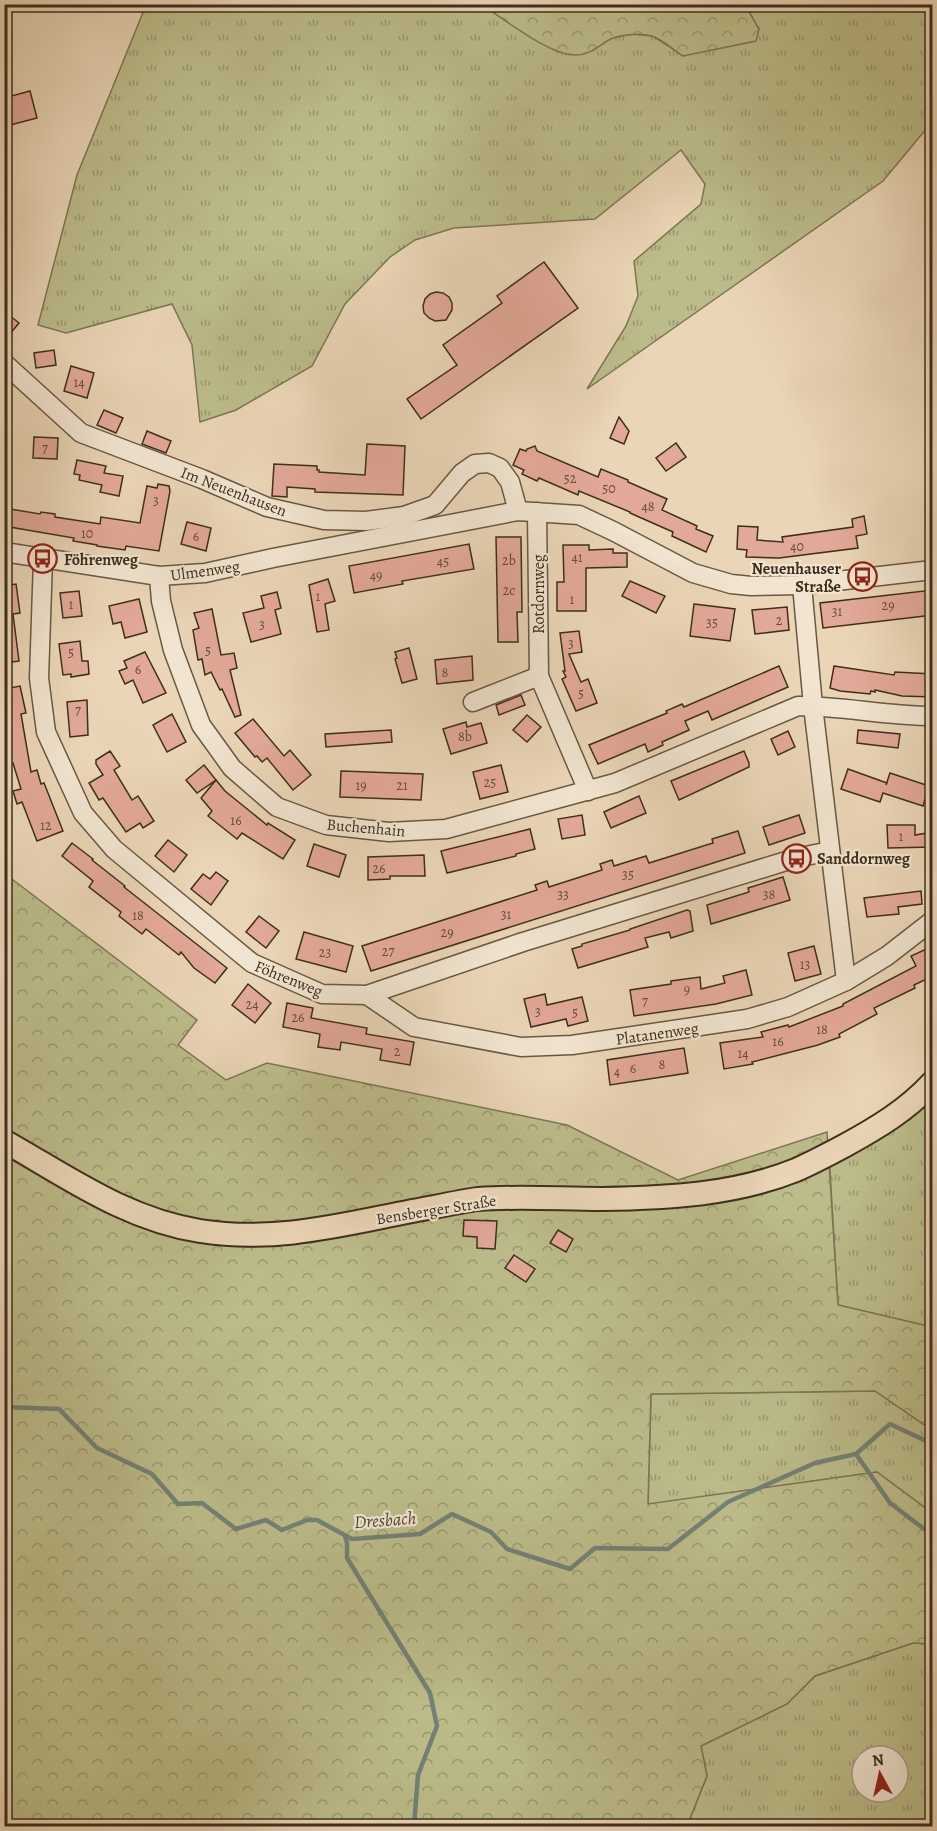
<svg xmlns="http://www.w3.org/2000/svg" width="937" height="1831" font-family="Alegreya,serif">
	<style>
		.grass { fill: url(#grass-tufts); stroke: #7d7654; stroke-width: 1.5; fill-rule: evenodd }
		.forest { fill: url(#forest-crowns); stroke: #7d7654; stroke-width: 1.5 }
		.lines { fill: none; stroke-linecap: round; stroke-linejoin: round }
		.stream { stroke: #748176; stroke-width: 4.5 }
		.building { fill: #e2a898; stroke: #3e2f1d; stroke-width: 1.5 }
		.minor-casing { stroke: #695843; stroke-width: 21 }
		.major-casing { stroke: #3e2f1d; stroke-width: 26 }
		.minor { stroke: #f1e4d0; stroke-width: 18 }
		.major { stroke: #ead5b6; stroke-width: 22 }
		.labels { text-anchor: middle; stroke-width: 4.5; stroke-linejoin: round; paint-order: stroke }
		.number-label { font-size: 14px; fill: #674d3c }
		.street-label { font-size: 16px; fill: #3e2f1d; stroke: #f1e4d0 }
		.poi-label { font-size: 16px; font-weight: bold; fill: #3e2f1d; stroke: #f1e4d0; text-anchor: start }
		.water-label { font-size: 18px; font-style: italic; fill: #504a3b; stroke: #f1e4d0 }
	</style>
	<defs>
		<pattern id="grass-tufts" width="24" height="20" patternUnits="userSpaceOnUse" patternTransform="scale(1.5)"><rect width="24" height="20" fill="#bcbc8a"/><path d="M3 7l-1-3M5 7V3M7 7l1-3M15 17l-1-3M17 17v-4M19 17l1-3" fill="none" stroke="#9a9970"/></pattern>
		<pattern id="forest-crowns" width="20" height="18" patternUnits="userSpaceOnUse" patternTransform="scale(1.5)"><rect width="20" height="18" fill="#bcbc8a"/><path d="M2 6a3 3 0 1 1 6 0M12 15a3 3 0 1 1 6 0" fill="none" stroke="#9a9970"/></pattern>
	</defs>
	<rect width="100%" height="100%" fill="#ead5b6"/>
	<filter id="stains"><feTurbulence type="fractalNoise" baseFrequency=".00333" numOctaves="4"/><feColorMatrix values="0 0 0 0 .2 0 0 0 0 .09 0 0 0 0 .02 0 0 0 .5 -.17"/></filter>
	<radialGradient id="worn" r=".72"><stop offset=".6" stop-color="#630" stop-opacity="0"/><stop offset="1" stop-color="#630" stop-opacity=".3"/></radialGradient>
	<g class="grass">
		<polygon points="146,5 482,5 538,41 558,52 592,51 609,39 631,34 653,36 683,56 759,29 745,5 932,5 932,122 883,181 587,389 626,326 638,296 634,261 701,204 705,184 681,150 595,219 454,228 415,240 390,257 345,304 312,366 236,410 200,422 192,345 172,304 66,333 38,325 77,175"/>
		<polygon points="932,1083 932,1327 838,1305 829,1154"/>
		<polygon points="875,1391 932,1430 932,1513 877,1472 648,1505 651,1394"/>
		<path d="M913 1643 932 1644V1826H687L707 1776 701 1746 787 1704 815 1676ZM862 1756H898V1792H862Z"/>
	</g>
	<g class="forest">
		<path d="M482 5H745L759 29 756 41 683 56C673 50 662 39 652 36 639 33 618 34 607 41 596 48 587 56 574 55 546 53 506 20 482 5Z"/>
		<polygon points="4,873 197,1020 178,1045 226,1080 267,1063 567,1125 678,1180 827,1132 838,1305 932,1327 932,1430 875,1391 651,1394 648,1504 877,1472 932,1513 932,1644 913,1643 815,1676 787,1704 701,1746 707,1776 687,1826 5,1826"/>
	</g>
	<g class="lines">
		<g class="stream">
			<polyline points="561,4 561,5"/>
			<polyline points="4,1407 59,1409 97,1448 152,1474 178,1504 202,1503 236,1529 266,1520 282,1530 307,1520 317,1520 352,1539 420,1534 452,1514 491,1532 507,1549 570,1569 595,1548 668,1549 728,1502 815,1463 856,1454 890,1424 924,1440 932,1439"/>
			<polyline points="856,1454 890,1503 932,1535"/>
			<polyline points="345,1536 347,1543 347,1558 430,1693 437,1726 418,1775 414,1826"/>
		</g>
	</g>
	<g class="building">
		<polygon points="30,91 37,118 10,125 4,106 4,98"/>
		<polygon points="544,262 578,308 421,419 407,399 457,365 443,345 502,303 497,296"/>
		<polygon points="436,292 443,293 449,297 452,303 452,310 446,320 435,321 429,318 424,313 423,306 425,299 430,294"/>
		<polygon points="4,311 19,323 4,341"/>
		<polygon points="54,350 56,365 36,368 34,353"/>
		<polygon points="71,366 94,373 87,398 64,391"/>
		<polygon points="104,410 123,418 116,433 97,425"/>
		<polygon points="619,417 629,431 624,444 610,438"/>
		<polygon points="147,431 171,441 166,453 142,444"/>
		<polygon points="34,437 58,438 57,459 33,458"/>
		<polygon points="676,443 686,457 666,471 656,458"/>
		<polygon points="367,444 405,446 403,495 315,492 315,489 287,487 287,497 272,496 274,464 317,466 317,470 319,470 319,472 365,475"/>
		<polygon points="535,446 537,451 598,477 601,469 628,480 628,482 667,499 662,510 697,526 696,529 713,536 706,552 672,536 673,532 630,513 630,512 579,491 578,495 539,478 537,481 522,474 524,470 513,465 520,449 526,451 527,449"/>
		<polygon points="77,460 106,466 104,473 123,476 119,496 100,492 102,485 79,480 80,475 74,474"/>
		<polygon points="158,484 169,486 170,491 159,551 126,546 125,550 97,546 97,545 73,541 74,538 4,526 4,508 40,514 41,512 55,514 55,517 100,524 101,517 140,523 147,486 157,488"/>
		<polygon points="864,516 867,534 856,536 858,548 779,558 746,557 747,550 737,549 738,526 758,527 757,540 783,542 782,537 853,527 852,519"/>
		<polygon points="187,522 211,528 206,551 181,544"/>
		<polygon points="496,537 521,537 522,612 517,612 518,642 498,642"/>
		<polygon points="469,544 474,569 402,581 403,584 354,593 349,566"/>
		<polygon points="563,545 589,545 589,550 613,549 613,553 627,553 627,567 586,568 586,611 557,611 557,582 564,582"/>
		<polygon points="328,579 335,601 325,604 329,630 317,632 309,585"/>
		<polygon points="630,581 665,596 656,613 622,596"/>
		<polygon points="16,584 20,613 13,614 19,661 4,663 4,586"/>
		<polygon points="933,590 933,615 823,628 820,603"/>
		<polygon points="79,591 82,616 63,618 60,593"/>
		<polygon points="277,592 281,608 275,610 281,634 251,642 243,613 264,608 261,596"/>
		<polygon points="139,599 147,632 125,638 121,622 113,624 109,606"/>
		<polygon points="694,604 735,609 730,641 690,636"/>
		<polygon points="787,607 789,630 755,634 752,610"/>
		<polygon points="212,609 221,655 234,653 237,668 230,670 241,715 235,717 222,689 220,690 211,672 205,675 202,659 198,660 193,630 199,628 194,613"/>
		<polygon points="579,631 582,652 569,654 581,682 588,679 597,703 576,711 562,679 566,677 563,671 565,671 560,633"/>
		<polygon points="80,641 82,661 88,661 89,674 71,677 71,674 63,675 59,644"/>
		<polygon points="409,648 417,679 402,683 395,659 397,658 395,652"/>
		<polygon points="145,652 166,693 143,703 133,680 125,684 119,671 127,668 124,661"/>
		<polygon points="472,656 473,680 437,684 435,660"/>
		<polygon points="779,666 788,687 712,720 708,711 685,721 689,730 662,742 663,745 648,752 645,744 598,764 589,745 667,713 666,711 682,704 684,707"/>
		<polygon points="834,666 894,675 895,672 933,674 933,697 902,696 875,690 875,692 871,691 870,694 840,691 830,688"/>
		<polygon points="20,686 26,713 21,714 31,772 37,770 41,784 44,783 63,831 37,841 22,802 17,804 13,791 21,789 13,763 10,763 4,726 4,689"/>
		<polygon points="521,695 525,705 499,715 496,705"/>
		<polygon points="87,700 88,735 70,737 67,702"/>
		<polygon points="172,714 186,742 167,752 153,725"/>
		<polygon points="527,715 541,727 527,742 513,730"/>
		<polygon points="253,719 284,756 290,750 311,775 293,790 267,758 262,762 257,756 255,757 235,733"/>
		<polygon points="466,722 467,727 481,723 487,743 451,754 443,729"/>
		<polygon points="391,730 392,742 326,747 325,734"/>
		<polygon points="858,730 900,734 898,748 857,743"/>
		<polygon points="788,731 795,747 778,755 771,739"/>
		<polygon points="110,751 120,766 114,770 132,800 138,796 154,821 143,828 140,823 126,832 103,798 99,800 89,783 103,775 96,764 96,760"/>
		<polygon points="744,751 749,763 749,767 679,800 671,781"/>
		<polygon points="204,765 216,780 197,793 186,780"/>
		<polygon points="501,765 508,792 480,799 473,772"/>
		<polygon points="848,769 887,783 886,785 890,773 929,786 923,806 883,793 880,802 841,789"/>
		<polygon points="341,771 423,774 421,800 340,797"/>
		<polygon points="216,780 225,791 267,825 268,823 295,840 283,859 242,833 237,839 208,816 212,811 201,798"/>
		<polygon points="639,796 646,813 611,828 604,812"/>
		<polygon points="582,815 585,835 562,839 558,819"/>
		<polygon points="799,815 805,833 769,845 763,827"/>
		<polygon points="887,825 915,825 915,835 933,832 933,847 888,848"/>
		<polygon points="530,829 535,849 516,854 516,856 447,873 441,851"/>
		<polygon points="738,831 745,853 371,971 362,946 537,890 535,885 547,881 549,887 602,870 600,864 612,860 614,866 646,856 649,863 713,843 712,839"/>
		<polygon points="168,840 187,855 174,872 155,856"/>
		<polygon points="72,843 93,859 92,860 125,886 124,887 227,968 215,983 194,968 181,952 179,955 146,929 142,934 119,916 121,912 89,887 93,881 62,856"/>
		<polygon points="314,844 346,855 339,877 307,866"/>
		<polygon points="424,855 425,876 390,876 390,879 368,880 368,857"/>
		<polygon points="216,872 228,881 211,905 191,889 203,874 210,879"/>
		<polygon points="783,877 790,900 711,924 707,905 749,892 748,888"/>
		<polygon points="921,891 922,904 898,907 899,914 867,917 864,898"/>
		<polygon points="687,910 690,911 693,931 671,938 669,932 645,938 648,947 578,968 572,949 582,946 582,944 630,930 630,929"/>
		<polygon points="259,916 279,931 266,948 246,932"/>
		<polygon points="304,932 353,946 346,972 296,959"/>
		<polygon points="814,946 821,974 795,981 788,953"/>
		<polygon points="933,946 933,976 914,985 915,988 874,1008 877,1014 839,1034 840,1037 818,1045 752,1062 753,1064 724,1069 720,1043 763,1037 761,1032 788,1025 789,1027 843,1006 843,1004 916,966 911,956"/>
		<polygon points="746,970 752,995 716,1004 634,1016 630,990 671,984 671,981 700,977 701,989 725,983 723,976"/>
		<polygon points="248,984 271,1003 255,1023 232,1005"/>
		<polygon points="545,994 547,1005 582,997 588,1021 568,1026 566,1019 531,1027 524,999"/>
		<polygon points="287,1003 313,1008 311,1018 367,1028 366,1034 414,1042 410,1065 380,1060 382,1049 341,1042 340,1050 318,1047 320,1034 283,1027"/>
		<polygon points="684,1048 688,1073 610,1085 607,1060"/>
		<polygon points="464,1220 497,1221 495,1249 477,1248 477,1237 463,1236"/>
		<polygon points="558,1230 573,1239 566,1252 550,1243"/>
		<polygon points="514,1255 535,1269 526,1282 505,1268"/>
	</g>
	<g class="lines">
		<defs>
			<g id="minor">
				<polyline points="4,363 81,433 202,479 267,507 324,520 366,521 404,516 435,505 462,473 475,464 489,463 500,468 510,482 518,511"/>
				<polyline points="537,512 539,676 588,791"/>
				<polyline points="4,552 159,576 205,573 273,558 518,511 579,515 613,531 693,573 731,584 751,586 802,585 932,570"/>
				<polyline points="43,559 39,678 46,732 83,813 114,849 252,963 322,994 367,995 523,942 796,858 830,851"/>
				<path d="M159 576 161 601 173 650 201 725 232 768 277 807 326 825 389 832 446 829 615 783 798 706C843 706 887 716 932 716"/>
				<polyline points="802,585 813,706 846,981"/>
				<polyline points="473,702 539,676"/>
				<polyline points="367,995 414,1027 521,1047 572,1045 747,1019 788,1007 846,981 887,956 932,921"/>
			</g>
			<path id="major" d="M4 1141C68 1177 125 1219 200 1231 283 1244 354 1221 434 1207 449 1204 464 1201 478 1199 519 1196 561 1199 602 1199 667 1198 734 1195 796 1170 812 1163 829 1154 844 1146 877 1128 907 1110 932 1083"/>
		</defs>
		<use href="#minor" class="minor-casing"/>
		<use href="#major" class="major-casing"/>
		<use href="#minor" class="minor"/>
		<use href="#major" class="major"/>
	</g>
	<defs>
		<symbol id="bus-ring" viewBox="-11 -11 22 22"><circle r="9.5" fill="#f1e4d0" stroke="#8f2418" stroke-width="1.5"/><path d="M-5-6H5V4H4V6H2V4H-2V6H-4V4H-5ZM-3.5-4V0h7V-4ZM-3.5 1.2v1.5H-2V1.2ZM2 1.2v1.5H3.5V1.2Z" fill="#8f2418"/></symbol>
	</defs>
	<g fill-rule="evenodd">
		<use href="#bus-ring" x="26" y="542" width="33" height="33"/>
		<use href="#bus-ring" x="846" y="560" width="33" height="33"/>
		<use href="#bus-ring" x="780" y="842" width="33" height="33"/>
	</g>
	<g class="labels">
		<g class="number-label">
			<text x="79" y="387">14</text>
			<text x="45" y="453">7</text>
			<text x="570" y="483">52</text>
			<text x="609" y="493">50</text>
			<text x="156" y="505">3</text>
			<text x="648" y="511">48</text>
			<text x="87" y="538">10</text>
			<text x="196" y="541">6</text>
			<text x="797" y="551">40</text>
			<text x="577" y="562">41</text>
			<text x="509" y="565">2b</text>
			<text x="443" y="566">45</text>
			<text x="376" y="580">49</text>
			<text x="509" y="595">2c</text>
			<text x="318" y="601">1</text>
			<text x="572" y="604">1</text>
			<text x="71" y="609">1</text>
			<text x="888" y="610">29</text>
			<text x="837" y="616">31</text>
			<text x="779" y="625">2</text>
			<text x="712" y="627">35</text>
			<text x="262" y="629">3</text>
			<text x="571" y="648">3</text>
			<text x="208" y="655">5</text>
			<text x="71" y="657">5</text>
			<text x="138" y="674">6</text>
			<text x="445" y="677">8</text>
			<text x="581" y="698">5</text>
			<text x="78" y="715">7</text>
			<text x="465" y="741">8b</text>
			<text x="490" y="787">25</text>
			<text x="361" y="790">19</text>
			<text x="402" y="790">21</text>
			<text x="236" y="825">16</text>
			<text x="46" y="830">12</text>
			<text x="901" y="841">1</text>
			<text x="379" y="873">26</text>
			<text x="628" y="879">35</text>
			<text x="563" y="899">33</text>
			<text x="769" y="899">38</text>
			<text x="506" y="919">31</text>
			<text x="138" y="920">18</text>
			<text x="447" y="937">29</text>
			<text x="388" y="956">27</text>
			<text x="325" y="957">23</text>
			<text x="805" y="969">13</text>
			<text x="687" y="994">9</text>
			<text x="645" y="1006">7</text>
			<text x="252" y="1009">24</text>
			<text x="538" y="1016">3</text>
			<text x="575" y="1017">5</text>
			<text x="298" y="1022">26</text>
			<text x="822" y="1034">18</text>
			<text x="778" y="1046">16</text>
			<text x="397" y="1056">2</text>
			<text x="743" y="1058">14</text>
			<text x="662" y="1069">8</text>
			<text x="633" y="1073">6</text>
			<text x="617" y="1076">4</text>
		</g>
		<g class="street-label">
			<text transform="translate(234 491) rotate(21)" y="6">Im Neuenhausen</text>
			<text transform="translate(205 570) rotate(-8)" y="6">Ulmenweg</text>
			<text transform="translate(538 594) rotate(-90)" y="6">Rotdornweg</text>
			<text transform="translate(366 827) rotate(5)" y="6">Buchenhain</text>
			<text transform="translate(289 978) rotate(22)" y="6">Föhrenweg</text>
			<text transform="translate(657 1033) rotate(-8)" y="6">Platanenweg</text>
			<text transform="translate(436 1209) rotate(-9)" y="6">Bensberger Straße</text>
		</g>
		<g class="poi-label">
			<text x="64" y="565">Föhrenweg</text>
			<text x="841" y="574" text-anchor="end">Neuenhauser<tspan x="841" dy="18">Straße</tspan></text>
			<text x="817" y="864">Sanddornweg</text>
		</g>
		<g class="water-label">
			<text transform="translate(385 1520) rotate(-4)" y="6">Dresbach</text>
		</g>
	</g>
	<rect width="937" height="1831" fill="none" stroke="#ead5b6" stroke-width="24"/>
	<rect x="6" y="6" width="925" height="1819" fill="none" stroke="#3e2f1d" stroke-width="3"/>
	<rect x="12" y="12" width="913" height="1807" fill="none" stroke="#3e2f1d" stroke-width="1.5"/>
	<g transform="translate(880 1774) rotate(352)"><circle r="28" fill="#f1e4d0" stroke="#a99c88" stroke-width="1.5"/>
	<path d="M0-4.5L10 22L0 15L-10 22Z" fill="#8f2418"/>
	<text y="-9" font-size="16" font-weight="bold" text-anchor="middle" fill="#3e2f1d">N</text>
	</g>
	<rect width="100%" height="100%" filter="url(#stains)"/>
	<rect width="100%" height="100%" fill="url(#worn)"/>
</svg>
